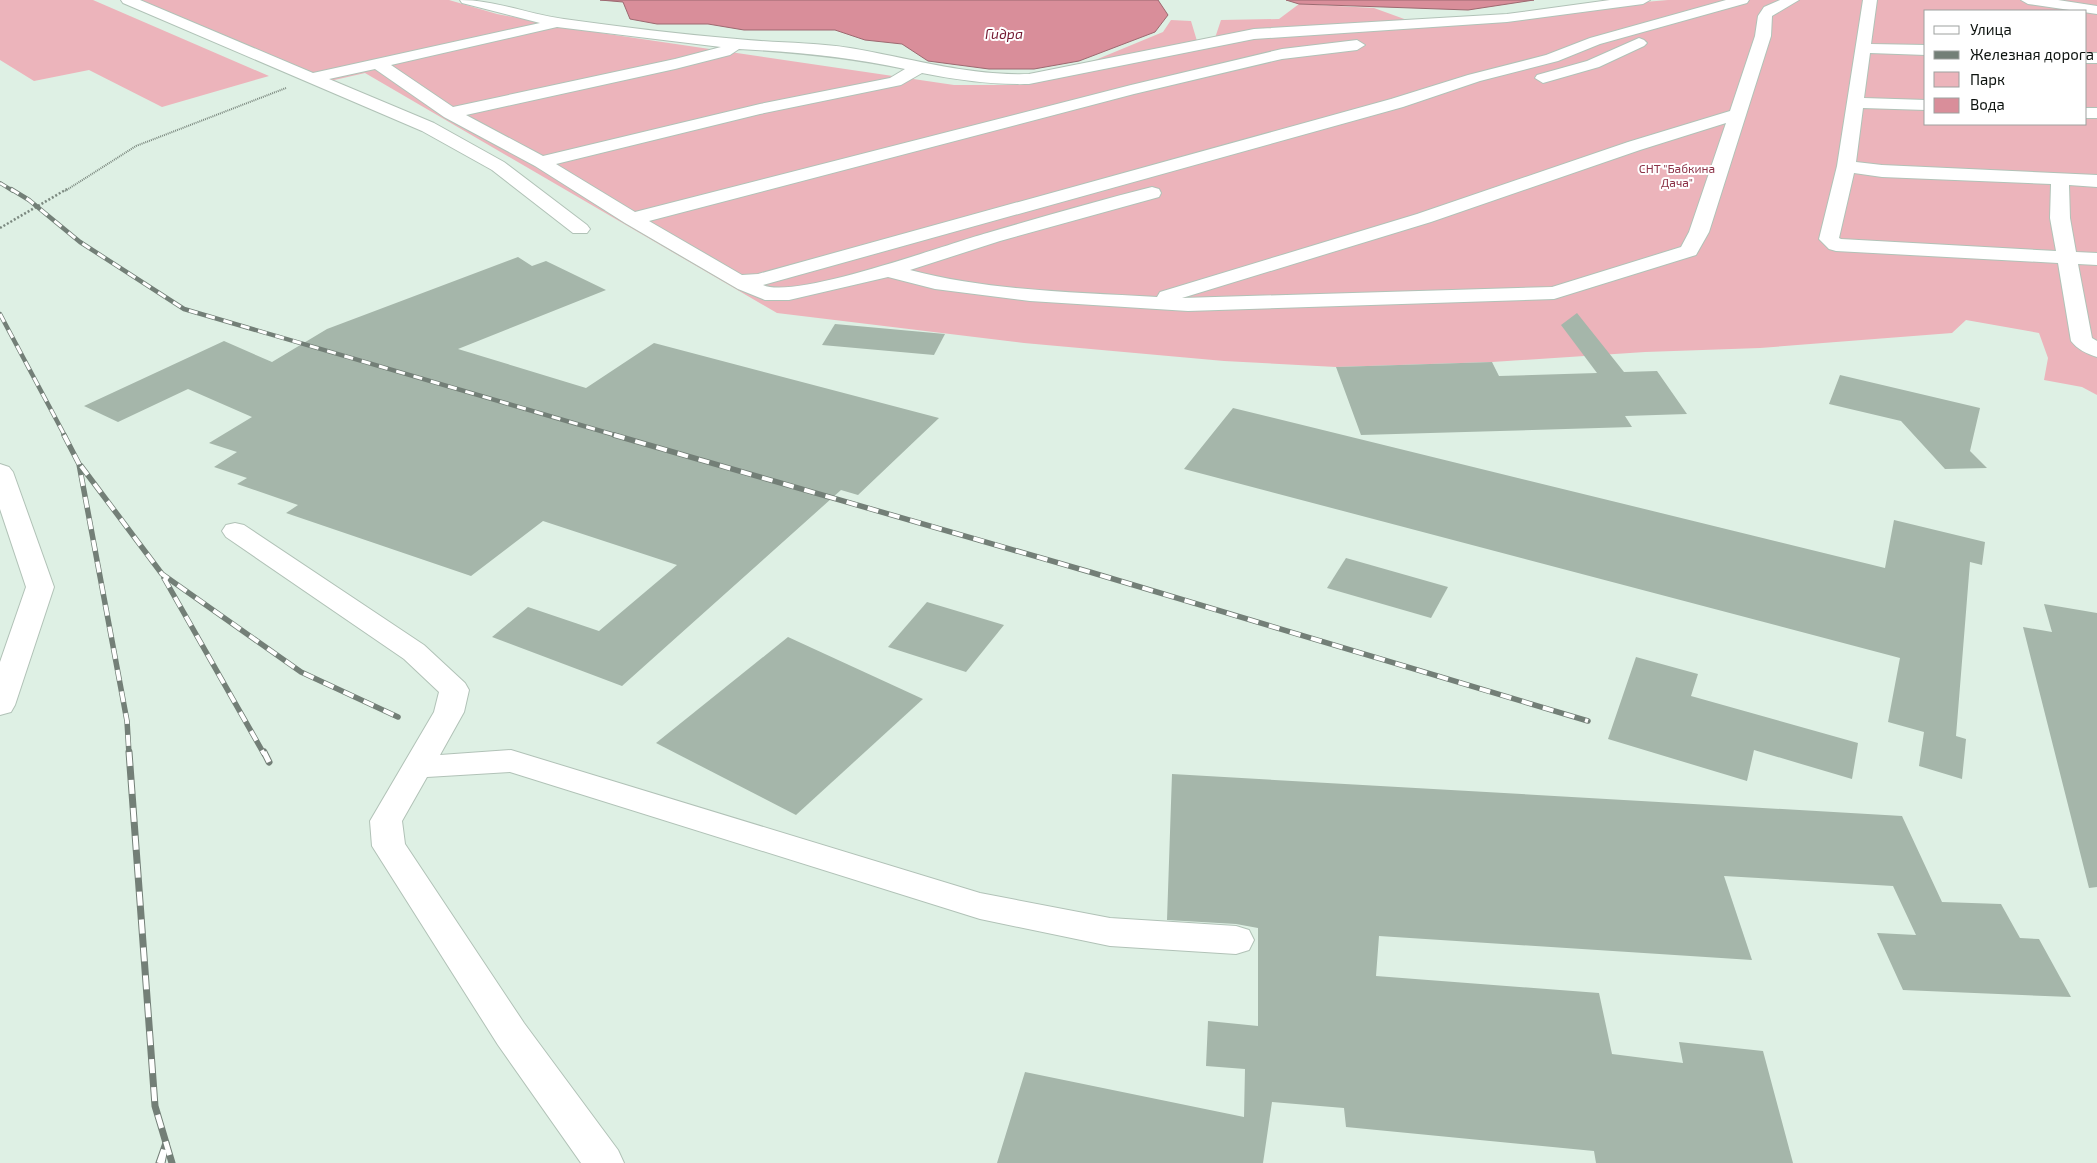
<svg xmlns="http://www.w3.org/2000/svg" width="2097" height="1163" font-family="'Exo 2',sans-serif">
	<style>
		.green { fill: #ecb4bb; fill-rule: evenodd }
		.water { fill: #d98e9a; stroke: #9c6970 }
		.building { fill: #a5b6aa }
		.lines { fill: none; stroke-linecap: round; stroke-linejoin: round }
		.minor-casing { stroke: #b1c2b7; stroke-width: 2 }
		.path-far1 { stroke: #7b887f; stroke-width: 2; stroke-dasharray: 1 1; stroke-linecap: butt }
		.path { stroke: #7b887f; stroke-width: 2.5; stroke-dasharray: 2 2; stroke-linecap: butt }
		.minor { fill: #fff; fill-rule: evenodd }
		.rail-far3-casing { stroke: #737f77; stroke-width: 4 }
		.rail-far2-casing { stroke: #737f77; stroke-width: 4.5 }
		.rail-far1-casing { stroke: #737f77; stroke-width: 5.5 }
		.rail-casing { stroke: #737f77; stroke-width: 7 }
		.rail-far3 { stroke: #fff; stroke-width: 2.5; stroke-dasharray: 7; stroke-linecap: butt }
		.rail-far2 { stroke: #fff; stroke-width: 3; stroke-dasharray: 9; stroke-linecap: butt }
		.rail-far1 { stroke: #fff; stroke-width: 4; stroke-dasharray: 11; stroke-linecap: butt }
		.rail { stroke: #fff; stroke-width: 5; stroke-dasharray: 14; stroke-linecap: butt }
		.labels { text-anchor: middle; stroke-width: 4; stroke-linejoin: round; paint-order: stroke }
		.far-park-label { font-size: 12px; fill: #8c3247; stroke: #fff }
		.far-water-label { font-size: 14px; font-style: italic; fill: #741b33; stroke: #fff }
	</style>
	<rect width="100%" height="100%" fill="#def0e4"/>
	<g class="green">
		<polygon points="0,0 93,0 269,76 162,107 89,70 34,81 0,60"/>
		<path d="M140 0H449L497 14 601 33 954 85H1016L1203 45 1280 34 1668 0H2097V395L2082 387 2044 380 2048 358 2039 333 1966 320 1952 333 1760 348 1645 352 1492 362 1336 367 1224 361 1024 343 777 313 365 73 330 81ZM1926 11H2086V124H1926Z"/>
		<polygon points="1299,4 1374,8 1407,20 1308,27 1215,38 1221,20 1279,19"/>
		<polygon points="1171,20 1191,21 1197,41 1088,63 1163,32"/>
	</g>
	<g class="water">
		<polygon points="600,0 1158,0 1168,15 1155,32 1079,61 1034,69 989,69 928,61 902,44 865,40 835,30 744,30 708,24 657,24 630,19 623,2"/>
		<polygon points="1286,0 1534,0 1468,10 1299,4"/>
	</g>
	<g class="building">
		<polygon points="518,257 532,266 546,261 606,290 458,349 586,388 654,343 939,418 858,495 841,490 622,686 492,637 528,607 599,631 677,565 543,521 471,576 286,513 298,505 237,484 247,478 214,467 237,452 209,443 252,417 188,389 118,422 84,406 224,341 272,362 327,329"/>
		<polygon points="1577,313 1624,372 1657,371 1687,414 1625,416 1632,427 1361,435 1336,367 1492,362 1499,376 1597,373 1561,325"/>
		<polygon points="835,324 945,334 934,355 822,345"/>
		<polygon points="1840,375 1980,408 1970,451 1987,468 1945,469 1901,421 1829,404"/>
		<polygon points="1233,408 1885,568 1894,520 1985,542 1982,565 1970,562 1956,736 1966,739 1962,779 1919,766 1924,732 1888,722 1900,658 1184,469"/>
		<polygon points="1346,558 1448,587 1431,618 1327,588"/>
		<polygon points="927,602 1004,625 966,672 888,647"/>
		<polygon points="2044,604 2097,613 2097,887 2089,888 2023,627 2052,632"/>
		<polygon points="788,637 923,699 796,815 656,743"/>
		<polygon points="1636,657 1698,674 1691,696 1858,743 1852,779 1754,750 1747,781 1608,739"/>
		<polygon points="1172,774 1902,816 1942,902 2001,904 2020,938 2039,939 2071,997 1903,990 1877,933 1916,935 1893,886 1724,876 1752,960 1379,936 1376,976 1599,993 1612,1054 1683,1063 1679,1042 1763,1051 1793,1163 1596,1163 1594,1151 1346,1127 1344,1108 1272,1102 1263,1163 997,1163 1025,1072 1244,1117 1245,1069 1206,1066 1208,1021 1258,1026 1258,928 1236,924 1167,920"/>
	</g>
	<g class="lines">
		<defs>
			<g id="minor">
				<path d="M121 0H140L313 73 540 23 462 3 460 0C495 0 528 14 564 19 621 27 679 34 737 39 774 43 812 42 850 48 910 58 967 76 1029 74L1254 29 1507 14 1610 0H1650L1643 4 1507 22 1254 39 1029 84C992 85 958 80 922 73L901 85 760 114 556 164 635 212 1131 85 1282 49 1357 40 1365 45 1357 50 1282 59 1134 94 649 221 742 275 758 274 1391 99 1468 75 1546 55 1590 38 1726 0H1749L1747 3 1600 44 1558 61 1480 81 1403 107 763 285C795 300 947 244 987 233 1041 217 1097 201 1152 187L1159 189 1161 193 1159 197 1000 241 910 270C990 291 1075 292 1157 297L1160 292 1417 214 1628 142 1730 111 1755 36 1758 16 1764 7 1780 0H1799L1772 16 1771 36 1709 232 1696 255 1554 299 1188 311 1030 301 935 289 888 277 789 300H765L738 289 625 223 535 166 444 117 375 69 329 79 434 123 504 162 587 225 590 229 587 233H573L492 170 422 131 123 3ZM557 27 721 47 675 59 453 107 391 65ZM739 49C796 52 848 57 905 69L890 78 760 104 543 156 466 115 675 69 730 55ZM1726 123 1689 232 1681 247 1552 287 1182 298 1431 222 1640 150Z"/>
				<path d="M1863 0H1877L1871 44 1926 45V55L1870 53 1864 98 1926 100V110L1863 108 1856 162 1882 165 2097 175V187L2069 185 2070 218 2076 252 2097 253V265L2078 264 2092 338 2097 341V357C2087 354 2077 349 2071 341L2058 263 1836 251 1829 249 1819 239 1837 166ZM1854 173 1882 177 2051 184 2050 218 2056 251 1841 239 1839 238Z"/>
				<polygon points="2021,0 2058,0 2097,6 2097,14 2028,4"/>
				<polygon points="1639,38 1644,40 1647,43 1644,46 1599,67 1543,83 1535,78 1537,75 1587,61"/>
				<rect x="2086" y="53" width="11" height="10"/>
				<rect x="2086" y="108" width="11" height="10"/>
				<polygon points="0,464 9,467 13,472 54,587 15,705 11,712 0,715 0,662 26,587 0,509"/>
				<polygon points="235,523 244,525 424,645 465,683 469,690 464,712 440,755 511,750 980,893 1110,918 1236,926 1249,930 1254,940 1249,950 1236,954 1110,946 980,919 510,772 427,777 402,821 405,844 524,1023 618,1150 624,1163 581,1163 498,1045 372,846 370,821 434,712 439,692 404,659 226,537 222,531 226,525"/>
			</g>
		</defs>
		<use href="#minor" class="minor-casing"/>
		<polyline class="path-far1" points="65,191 136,146 286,88"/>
		<polyline class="path" points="0,228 67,189"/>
		<use href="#minor" class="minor"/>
		<defs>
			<polyline id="rail-far3" points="0,183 13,191"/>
			<g id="rail-far2">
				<polyline points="11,189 29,200 80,242 184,309 618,436"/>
				<polyline points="0,314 65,436"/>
			</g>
			<g id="rail-far1">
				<polyline points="64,435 79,464 127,721 129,754"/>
				<polyline points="614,435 1090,572 1588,721"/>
				<polyline points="81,466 162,574 301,672 398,717"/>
				<polyline points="164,578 264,754"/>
			</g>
			<g id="rail">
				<polyline points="129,752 155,1106 172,1163"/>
				<polyline points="264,752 269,762"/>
				<polyline points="159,1163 166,1143 162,1163"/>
			</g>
		</defs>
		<use href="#rail-far3" class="rail-far3-casing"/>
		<use href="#rail-far2" class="rail-far2-casing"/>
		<use href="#rail-far1" class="rail-far1-casing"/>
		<use href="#rail" class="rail-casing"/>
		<use href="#rail-far3" class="rail-far3"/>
		<use href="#rail-far2" class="rail-far2"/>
		<use href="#rail-far1" class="rail-far1"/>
		<use href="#rail" class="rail"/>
	</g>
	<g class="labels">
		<g class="far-park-label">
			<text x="1677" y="173">СНТ "Бабкина<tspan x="1677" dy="14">Дача"</tspan></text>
		</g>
		<g class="far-water-label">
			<text x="1004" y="39">Гидра</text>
		</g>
	</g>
	<rect x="1924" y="10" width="162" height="115" fill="#ffffff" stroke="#9ea19f"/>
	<rect x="1934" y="26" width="25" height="8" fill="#ffffff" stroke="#9ea19f"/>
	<text x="1970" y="35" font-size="15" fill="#0d130f">Улица</text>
	<rect x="1934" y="51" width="25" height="8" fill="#737f77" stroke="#9ea19f"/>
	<text x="1970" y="60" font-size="15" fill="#0d130f">Железная дорога</text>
	<rect x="1934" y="72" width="25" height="15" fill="#ecb4bb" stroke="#9ea19f"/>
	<text x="1970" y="85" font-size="15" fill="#0d130f">Парк</text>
	<rect x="1934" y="98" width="25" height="15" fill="#d98e9a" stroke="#9ea19f"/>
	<text x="1970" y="110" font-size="15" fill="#0d130f">Вода</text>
</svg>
